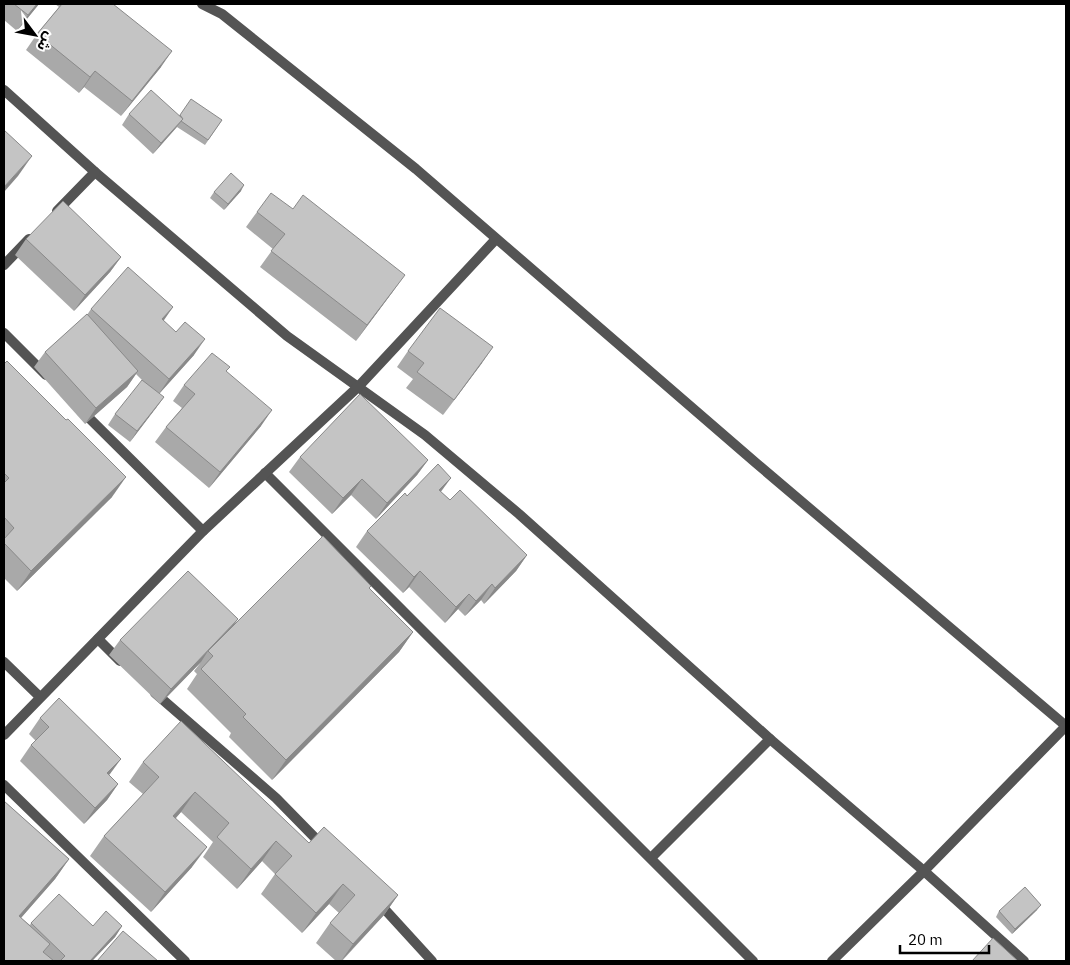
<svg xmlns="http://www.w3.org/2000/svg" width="1070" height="965" font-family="'IBM Plex Sans','Noto Sans Arabic',sans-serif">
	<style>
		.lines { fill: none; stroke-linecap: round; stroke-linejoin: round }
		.minor { stroke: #545454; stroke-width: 10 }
		.wall { fill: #a9a9a9 }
		.shaded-wall { fill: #898989 }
		.building { fill: #c4c4c4; stroke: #898989 }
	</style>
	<rect width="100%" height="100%" fill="#fff"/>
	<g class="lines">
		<g class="minor">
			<polyline points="202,4 222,14 416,169 756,463 1066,726"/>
			<polyline points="4,90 95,172 287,336 425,435 519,514 770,739 924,871 1024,961"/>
			<polyline points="57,211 95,172"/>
			<polyline points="4,265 29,239"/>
			<polyline points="4,333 46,375"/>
			<polyline points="81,410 203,531"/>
			<polyline points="265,473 753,961"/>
			<polyline points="98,639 120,661"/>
			<polyline points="4,662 40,697"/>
			<polyline points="155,693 276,798 323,846"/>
			<polyline points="4,735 203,531 359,386 496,239"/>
			<polyline points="4,785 185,961"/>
			<polyline points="651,858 770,739"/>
			<polyline points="379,903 432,961"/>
			<polyline points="832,961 924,871 1066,726"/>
		</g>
	</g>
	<g class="wall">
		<polygon points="4,4 39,4 17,31 4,20"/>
		<polygon points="55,4 113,4 161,67 121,116 84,87 79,93 26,50 37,34 59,7"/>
		<polygon points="129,114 179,115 222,120 205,145 177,127 153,154 122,125"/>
		<polygon points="241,191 224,210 210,198 214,192"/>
		<polygon points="257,212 394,290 356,341 260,267 273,249 246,227"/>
		<polygon points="26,239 121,257 110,272 74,311 15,255"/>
		<polygon points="173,307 163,320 194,355 159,394 164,397 130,442 108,425 115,414 143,381 136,374 127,387 85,424 34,367 45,352 87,315 91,309"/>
		<polygon points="408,351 482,363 443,415 406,388 413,379 397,367"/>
		<polygon points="4,364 112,497 17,591 4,578"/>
		<polygon points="226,372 261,426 209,488 155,442 166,427 182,408 173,401 184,385"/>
		<polygon points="300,457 428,460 417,475 376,519 351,495 332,514 289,472"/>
		<polygon points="441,492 450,500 527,555 516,571 484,604 481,600 465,616 458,609 445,623 409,587 403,593 356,547 367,531"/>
		<polygon points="369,588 413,632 399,652 272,780 229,737 231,733 187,689 197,674 194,671 201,662 160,704 109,655 120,640 232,627"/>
		<polygon points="40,718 109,775 118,784 107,800 84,824 20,761 31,745 36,741 29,734"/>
		<polygon points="143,762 309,843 398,895 384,915 342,961 336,961 316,943 330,923 339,913 329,904 302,933 261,894 275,874 262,861 237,889 203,857 213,842 181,812 176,818 192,867 151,912 90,856 104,836 143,794 129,782"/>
		<polygon points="4,801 69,859 55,879 21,918 30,925 31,923 122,926 115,937 92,961 4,961"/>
		<polygon points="1037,910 1012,934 996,917 999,911"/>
	</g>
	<g class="shaded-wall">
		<polygon points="37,4 39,4 17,31 28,15"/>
		<polygon points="172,51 161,67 121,116 132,101"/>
		<polygon points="95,71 84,87 79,93 90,77"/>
		<polygon points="183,119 175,129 153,154 161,143"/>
		<polygon points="32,156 18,176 4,192 4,187"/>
		<polygon points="244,185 241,191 224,210 228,204"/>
		<polygon points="121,257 110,272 74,311 85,295"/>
		<polygon points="405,275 394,290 356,341 367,325"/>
		<polygon points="173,307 162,323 162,319"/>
		<polygon points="205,339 194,355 158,395 169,379"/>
		<polygon points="493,347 482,363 443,415 454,400"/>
		<polygon points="138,371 127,387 85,424 96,408"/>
		<polygon points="164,397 156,408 130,442 137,431"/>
		<polygon points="272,410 261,426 209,488 220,472"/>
		<polygon points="428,460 417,475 376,519 387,503"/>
		<polygon points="126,477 112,497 17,591 31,571"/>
		<polygon points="451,478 440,493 439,490"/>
		<polygon points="362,479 351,495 332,514 343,498"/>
		<polygon points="527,555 516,571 484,604 495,588"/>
		<polygon points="420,571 409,587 403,593 414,577"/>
		<polygon points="492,584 481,600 465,616 476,601"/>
		<polygon points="469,594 458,609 445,623 456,607"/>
		<polygon points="238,619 227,635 208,651 201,662 160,704 171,689"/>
		<polygon points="413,632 399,652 272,780 286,760"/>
		<polygon points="121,759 110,774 96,789 107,773"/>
		<polygon points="118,784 107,800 84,824 95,808"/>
		<polygon points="195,792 181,812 159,836 173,816"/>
		<polygon points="276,841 262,861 237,889 251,869"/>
		<polygon points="207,847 192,867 151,912 165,892"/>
		<polygon points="69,859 55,879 5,936 19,916"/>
		<polygon points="343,884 329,904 302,933 316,913"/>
		<polygon points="398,895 384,915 341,961 353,944"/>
		<polygon points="1041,905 1037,910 1012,934 1015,929"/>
		<polygon points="122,926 115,937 92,961 90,961"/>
	</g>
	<g class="building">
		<polygon points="14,4 37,4 28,15"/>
		<polygon points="62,4 113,4 172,51 132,101 95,71 90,77 37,34"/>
		<polygon points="151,90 183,119 161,143 129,114"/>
		<polygon points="191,99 222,120 208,140 181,121 183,119 180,115"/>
		<polygon points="4,130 32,156 4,187"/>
		<polygon points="231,173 244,185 228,204 214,192"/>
		<polygon points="271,193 293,209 303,195 405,275 367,325 271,251 285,234 257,212"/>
		<polygon points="63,201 121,257 85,295 26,239"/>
		<polygon points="128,267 173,307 162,319 176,332 185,322 205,339 169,379 91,309"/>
		<polygon points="440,308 493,347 454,400 417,372 424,363 408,351"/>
		<polygon points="87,314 138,371 96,408 45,352"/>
		<polygon points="212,353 230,367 226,371 272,410 220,472 166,427 195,394 184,385"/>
		<polygon points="7,361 66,420 68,419 126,477 31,571 4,543 4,539 14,528 4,517 4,483 9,478 4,473 4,364"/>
		<polygon points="142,380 164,397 137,431 115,414"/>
		<polygon points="360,394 428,460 387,503 362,479 343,498 300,457"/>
		<polygon points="438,464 451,478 439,490 450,500 460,490 527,555 495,588 492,584 476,601 469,594 456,607 420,571 414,577 367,531 405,493 407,496"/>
		<polygon points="323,536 371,586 369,588 413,632 286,760 243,717 246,714 201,669 213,656 208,651"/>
		<polygon points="188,571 238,619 171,689 120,640"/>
		<polygon points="59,698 121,759 107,773 118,784 95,808 31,745 49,727 40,718"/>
		<polygon points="181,721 309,843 324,827 398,895 353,944 330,923 355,895 343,884 316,913 275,874 292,856 276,841 251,869 217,837 229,823 195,792 173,816 207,847 165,892 104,836 159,777 143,762"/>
		<polygon points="4,801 69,859 19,916 50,944 43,952 54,961 4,961"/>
		<polygon points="1025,887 1041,905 1015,929 999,911"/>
		<polygon points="59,894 93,926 106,911 122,926 90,961 60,961 65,956 31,923"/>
		<polygon points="123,931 158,961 97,961"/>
		<polygon points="993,938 1018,961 972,961"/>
	</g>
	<rect width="1070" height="965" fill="none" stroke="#000000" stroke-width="10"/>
	<g transform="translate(35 35) rotate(122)" stroke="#ffffff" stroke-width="4" paint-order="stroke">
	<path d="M0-4L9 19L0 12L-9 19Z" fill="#000000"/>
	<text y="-8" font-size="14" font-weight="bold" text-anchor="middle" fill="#000000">ش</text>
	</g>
	<path d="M900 945v8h89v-8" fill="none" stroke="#000000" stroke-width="2.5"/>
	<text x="908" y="945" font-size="15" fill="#000000" stroke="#ffffff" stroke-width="4" paint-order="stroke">20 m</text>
</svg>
